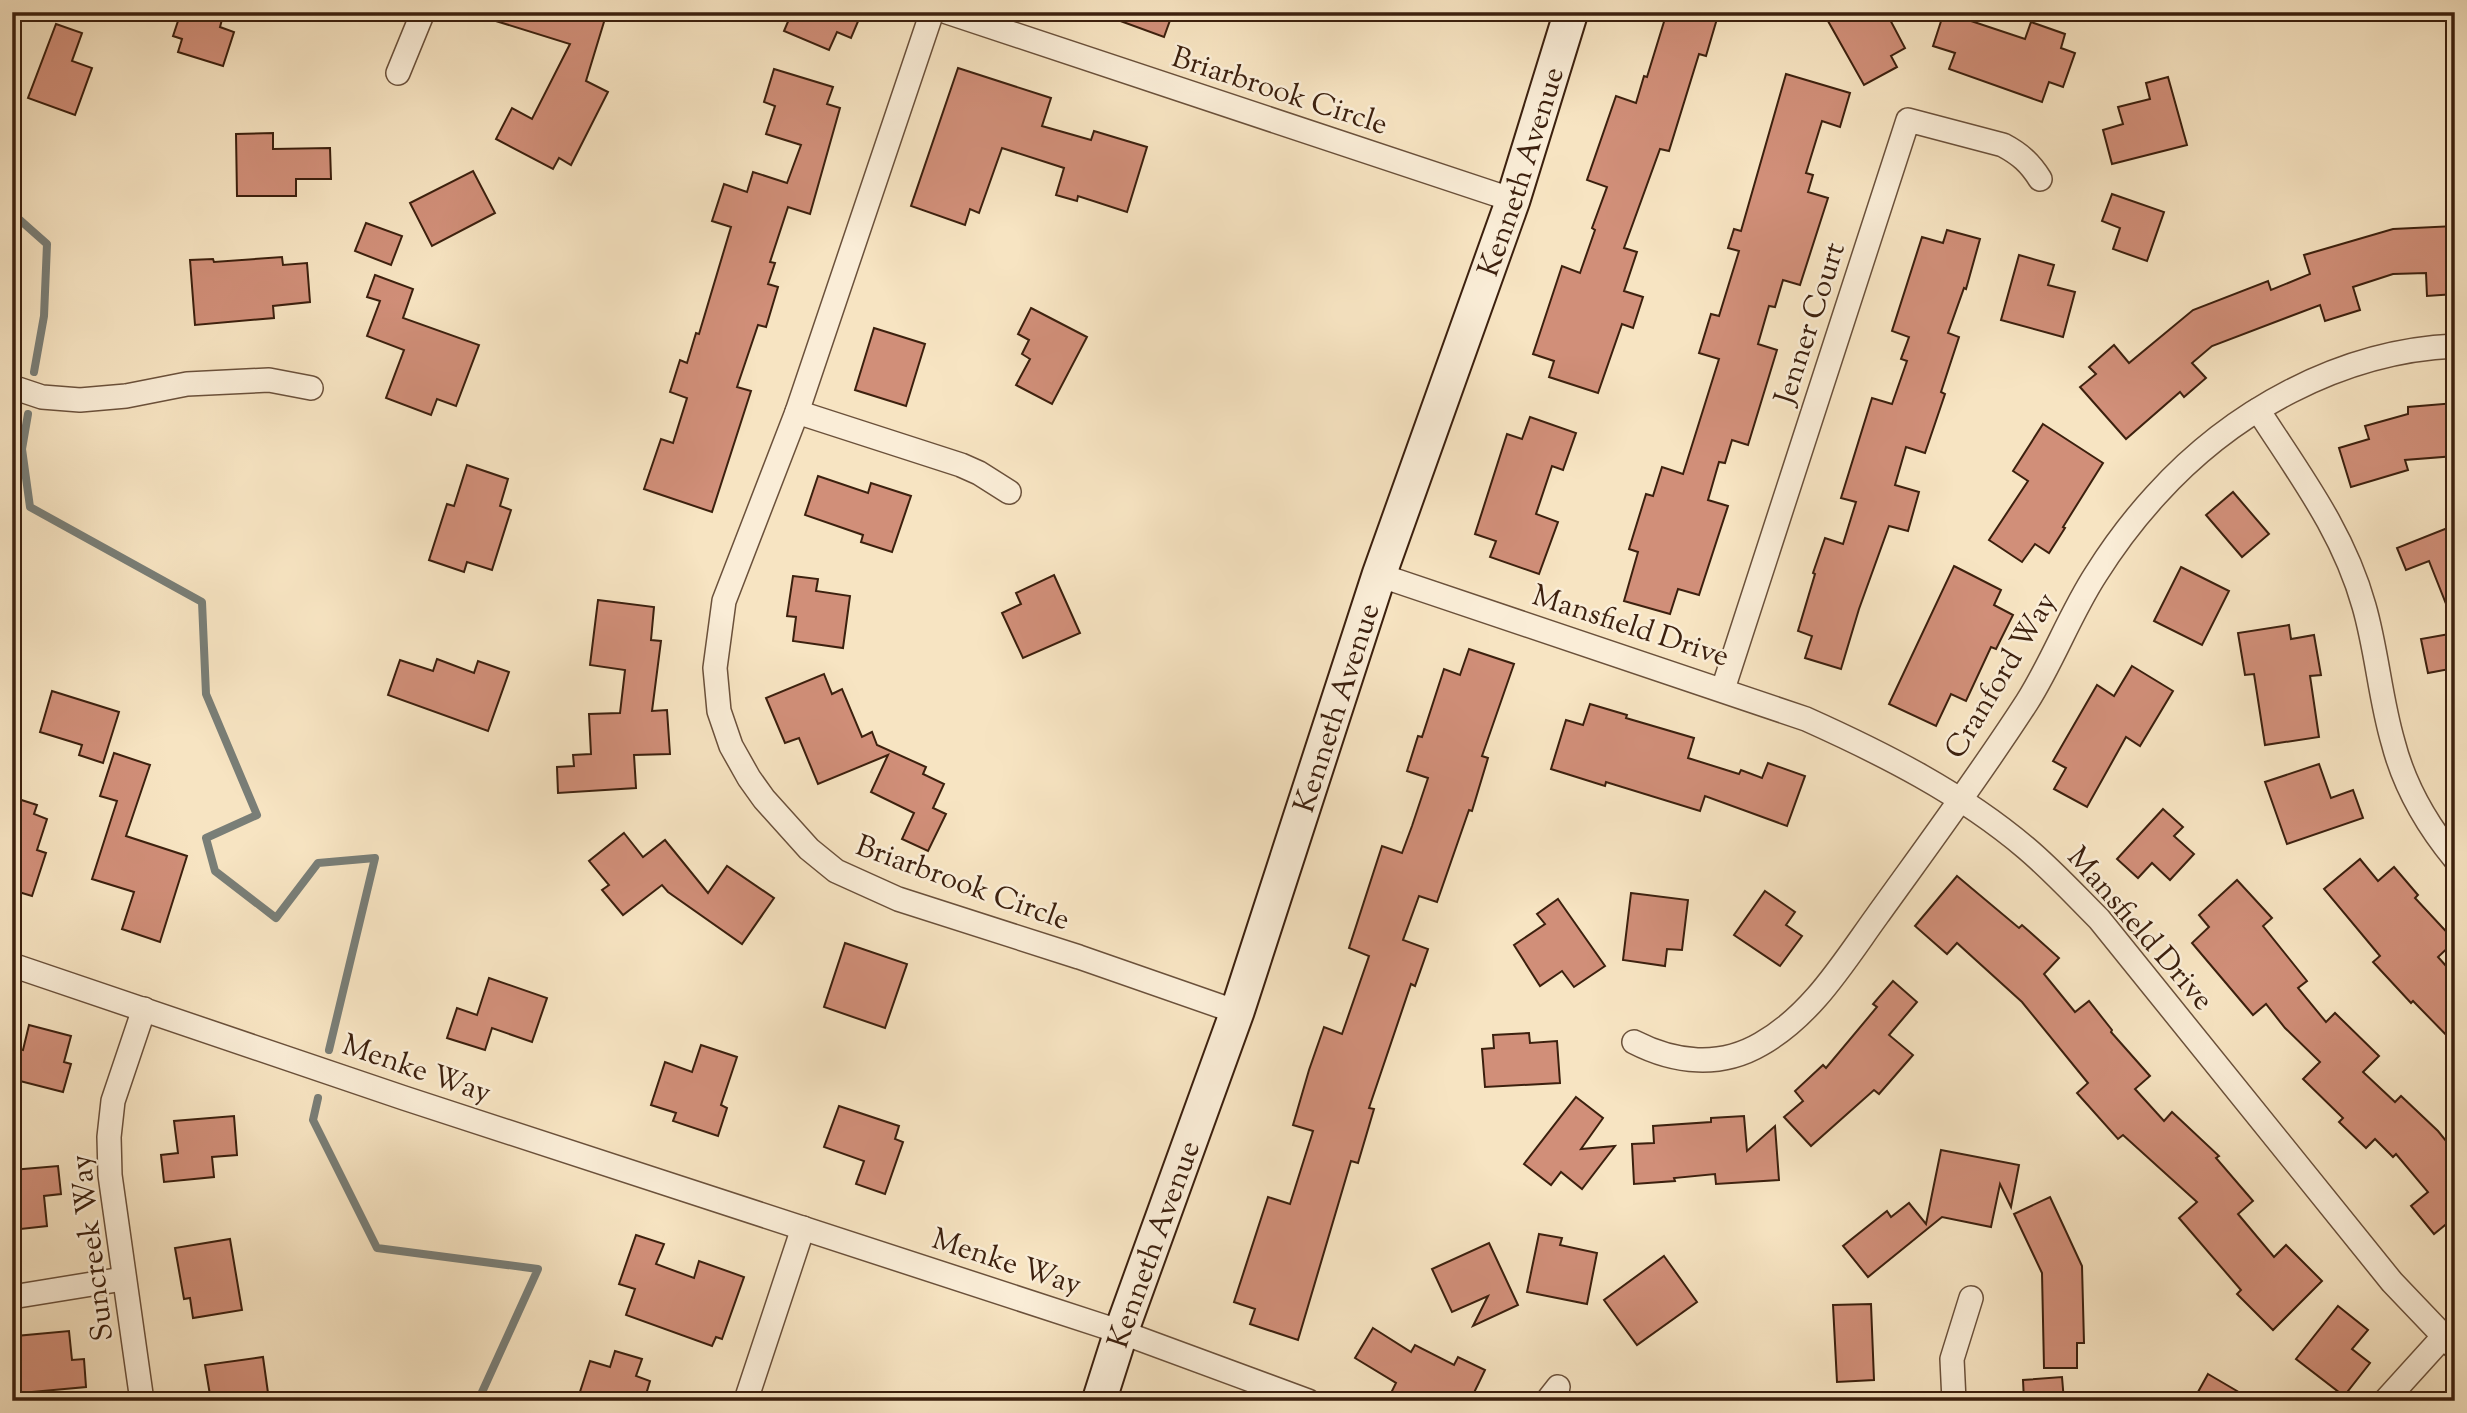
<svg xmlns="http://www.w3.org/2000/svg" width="2467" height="1413" font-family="'Sorts Mill Goudy',serif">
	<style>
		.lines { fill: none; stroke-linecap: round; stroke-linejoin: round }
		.stream { stroke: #797e77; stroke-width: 8 }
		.building { fill: #d18f79; stroke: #3c200e; stroke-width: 2 }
		.minor-casing { stroke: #6b513b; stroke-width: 26 }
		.secondary-casing { stroke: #3c200e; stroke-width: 37 }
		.minor { stroke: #faedd7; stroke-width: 23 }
		.secondary { stroke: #faedd7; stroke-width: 33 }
		.labels { text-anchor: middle; stroke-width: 5; stroke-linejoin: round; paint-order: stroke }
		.street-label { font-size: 30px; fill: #3c200e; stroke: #faedd7 }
	</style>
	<rect width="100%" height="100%" fill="#f7e4c2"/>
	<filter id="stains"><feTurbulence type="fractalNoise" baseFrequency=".00286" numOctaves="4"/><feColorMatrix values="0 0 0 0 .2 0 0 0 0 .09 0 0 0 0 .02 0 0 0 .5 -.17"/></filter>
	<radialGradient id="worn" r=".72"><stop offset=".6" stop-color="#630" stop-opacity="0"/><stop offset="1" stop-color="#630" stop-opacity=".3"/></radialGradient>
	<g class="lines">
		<g class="stream">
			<polyline points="12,213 47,244 44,316 34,372"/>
			<polyline points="28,414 22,449 30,507 202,602 206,694 257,815 206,838 215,871 276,918 318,863 375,858 329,1050"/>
			<polyline points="318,1098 313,1120 377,1248 538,1269 478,1401"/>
		</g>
	</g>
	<g class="building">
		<polygon points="181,12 224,12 220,27 234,32 223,66 178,52 182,39 173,36"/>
		<polygon points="484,12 607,12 586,81 608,92 571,165 559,158 553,169 496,139 512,108 532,119 570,44 483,17"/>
		<polygon points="792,12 862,12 851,38 837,32 829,50 784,31"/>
		<polygon points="1104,12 1173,12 1164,37 1104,15"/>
		<polygon points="1667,12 1719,12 1706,56 1699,54 1669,151 1660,149 1624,248 1637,252 1624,291 1643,297 1633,328 1622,324 1598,393 1549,377 1554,361 1533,354 1562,266 1580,273 1595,230 1592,228 1607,187 1587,180 1616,96 1636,103 1644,76 1647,77"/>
		<polygon points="1843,12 1886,12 1905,48 1891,56 1897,67 1864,85 1828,21"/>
		<polygon points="1944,12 2025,39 2031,22 2065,34 2061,48 2075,53 2063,87 2049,82 2042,102 1949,69 1955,53 1933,46"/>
		<polygon points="56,24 82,33 72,61 92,68 75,115 28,98"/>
		<polygon points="958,68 1051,98 1042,126 1091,140 1094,131 1147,147 1127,212 1078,196 1077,201 1056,195 1064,168 1002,148 979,213 970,209 965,225 911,206"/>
		<polygon points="774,69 833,87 827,104 840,108 810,214 788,207 770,262 775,263 768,284 778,287 766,327 758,325 737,387 751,391 712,512 644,489 661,439 673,443 687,398 670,392 680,360 687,363 696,333 699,334 731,227 712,221 724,184 747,192 753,172 787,183 801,145 766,134 775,106 764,102"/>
		<polygon points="1786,74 1850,93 1840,127 1822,121 1806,173 1813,175 1808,192 1828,198 1800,285 1783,280 1775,307 1769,306 1758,344 1777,350 1748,445 1732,440 1725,463 1719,462 1708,500 1728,506 1699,595 1678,589 1670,614 1624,601 1638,552 1629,549 1646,494 1653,496 1662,467 1683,474 1719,359 1699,353 1711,314 1719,316 1739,251 1728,248 1734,229 1741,231"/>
		<polygon points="2168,77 2187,145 2112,164 2103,130 2123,124 2118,107 2150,99 2146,83"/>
		<polygon points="273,133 273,149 330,148 331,179 296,179 296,196 237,196 236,134"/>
		<polygon points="473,171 495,213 432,246 410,203"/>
		<polygon points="2112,194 2164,212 2147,261 2113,249 2120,228 2102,221"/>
		<polygon points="366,223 402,236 391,265 355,251"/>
		<polygon points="2455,226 2455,294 2427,296 2426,273 2393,274 2353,287 2360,310 2325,321 2320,305 2212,346 2192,363 2206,378 2184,397 2180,392 2126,439 2080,387 2096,374 2089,367 2114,345 2129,363 2193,310 2268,281 2271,290 2310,274 2304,255 2393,229"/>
		<polygon points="1947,230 1980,239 1966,289 1964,288 1948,333 1959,337 1941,392 1945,394 1925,453 1906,447 1895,485 1919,492 1908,531 1889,526 1859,609 1841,669 1805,658 1812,636 1798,631 1815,574 1813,573 1825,538 1843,544 1856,502 1841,498 1872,398 1892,404 1907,361 1901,359 1909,337 1892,331 1922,237 1943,243"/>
		<polygon points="2019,255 2054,265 2048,285 2075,292 2063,337 2001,320"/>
		<polygon points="282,257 283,265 307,263 310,302 273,306 274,318 195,325 190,260 213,259 214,262"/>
		<polygon points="375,275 413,289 403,318 479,345 456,406 437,399 431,415 386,398 404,350 367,336 380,301 367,297"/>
		<polygon points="1031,308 1087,337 1052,404 1016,385 1030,359 1022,354 1029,340 1018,334"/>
		<polygon points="874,328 925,344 906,406 855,390"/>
		<polygon points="2455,403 2455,456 2405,460 2408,470 2351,487 2339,448 2369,439 2365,426 2408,414 2408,407"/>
		<polygon points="1530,417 1576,433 1563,470 1552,466 1536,514 1558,522 1539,574 1490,557 1496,541 1475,534 1507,434 1522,439"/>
		<polygon points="2043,424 2103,463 2063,527 2065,528 2049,553 2035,544 2022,562 1989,540 2028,481 2013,471"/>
		<polygon points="467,465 508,479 500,506 511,510 492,570 467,562 464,572 429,560 447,504 454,506"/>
		<polygon points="818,476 868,493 871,483 911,496 892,552 861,542 863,535 805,515"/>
		<polygon points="2233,492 2269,534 2242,557 2206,515"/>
		<polygon points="2455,525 2455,623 2454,624 2429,561 2406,570 2397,548"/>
		<polygon points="1954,566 2001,590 1994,605 2013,615 1996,649 1991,647 1966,701 1951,694 1936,726 1889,704"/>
		<polygon points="2181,567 2229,591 2202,645 2154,621"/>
		<polygon points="1054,575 1080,633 1023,658 1002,613 1021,604 1016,593"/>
		<polygon points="793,576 818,579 816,591 850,596 843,648 793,641 796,617 787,616"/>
		<polygon points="598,600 654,607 651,640 661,641 652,711 667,710 670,754 634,755 636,788 558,793 557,767 574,766 573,755 591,754 589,714 620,713 625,670 590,665"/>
		<polygon points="2289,625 2291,639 2314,635 2321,675 2310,676 2319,737 2265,745 2254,674 2245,675 2238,633"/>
		<polygon points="2455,633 2455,668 2428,673 2421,639"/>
		<polygon points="1469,649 1514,664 1482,756 1488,758 1472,811 1469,810 1437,902 1419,896 1403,940 1428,949 1415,986 1411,984 1369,1108 1374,1109 1358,1163 1351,1161 1298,1340 1250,1324 1255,1309 1234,1302 1268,1197 1290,1204 1313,1131 1293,1125 1309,1070 1324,1027 1342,1034 1369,956 1349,948 1382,846 1402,853 1412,826 1428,778 1407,771 1418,736 1422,737 1444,669 1460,675"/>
		<polygon points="437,659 474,673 478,661 509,672 488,731 388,695 400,660 433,671"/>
		<polygon points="2132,666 2173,691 2140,746 2126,737 2087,807 2054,789 2066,768 2053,761 2097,685 2114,696"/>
		<polygon points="824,674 832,694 842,689 862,737 872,732 877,745 926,767 923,774 944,784 933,808 946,814 928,851 902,839 914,813 871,792 888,755 818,784 799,738 785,743 766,698"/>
		<polygon points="52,691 119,712 103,763 79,755 82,745 40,732"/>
		<polygon points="1590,704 1627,715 1626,718 1694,738 1688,758 1739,774 1741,770 1762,778 1768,763 1805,776 1787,826 1705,796 1700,811 1606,782 1605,786 1551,769 1566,720 1583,725"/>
		<polygon points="114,753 150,765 126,836 187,856 160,942 122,929 134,892 92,879 117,801 100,796"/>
		<polygon points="2319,764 2331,798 2353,790 2363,818 2287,844 2265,782"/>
		<polygon points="12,797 37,805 34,814 47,819 37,850 46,853 32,896 12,890"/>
		<polygon points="2163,809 2183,827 2174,836 2194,854 2170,880 2152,863 2138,878 2117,859"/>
		<polygon points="624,833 643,857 665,840 708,893 727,866 774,898 742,944 668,892 662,885 623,915 602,890 609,885 589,861"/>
		<polygon points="2360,859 2378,881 2394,867 2418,895 2415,898 2455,941 2438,957 2455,976 2455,1044 2413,1001 2411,1003 2373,962 2380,956 2324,889"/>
		<polygon points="1957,876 2019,928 2022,925 2059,958 2044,974 2075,1012 2089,1001 2112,1030 2111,1032 2150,1076 2135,1089 2164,1121 2172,1112 2219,1156 2216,1158 2253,1201 2238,1214 2274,1257 2286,1245 2322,1281 2273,1330 2237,1294 2241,1290 2179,1218 2197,1202 2123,1135 2118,1139 2077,1093 2088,1083 2022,1002 1957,943 1947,954 1915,926"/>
		<polygon points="2237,880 2272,918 2263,926 2307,981 2298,988 2326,1022 2335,1013 2379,1056 2363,1072 2395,1102 2401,1096 2438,1131 2455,1152 2455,1217 2434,1234 2411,1206 2428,1192 2396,1154 2393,1157 2375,1139 2366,1148 2339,1122 2343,1118 2303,1079 2320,1062 2285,1028 2266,1004 2253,1015 2192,943 2209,927 2199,915"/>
		<polygon points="1765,891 1795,912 1786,925 1802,936 1780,966 1734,935"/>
		<polygon points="1631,893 1688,900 1682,950 1667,949 1665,966 1623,960"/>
		<polygon points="1558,899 1605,966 1574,987 1562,971 1540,986 1514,945 1545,924 1537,914"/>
		<polygon points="845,943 907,964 885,1028 824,1007"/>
		<polygon points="489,978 547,998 532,1042 492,1028 485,1050 447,1038 457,1008 477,1015"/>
		<polygon points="1893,981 1917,1002 1889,1035 1913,1055 1879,1094 1874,1090 1811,1146 1784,1117 1803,1101 1795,1091 1823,1065 1826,1068 1877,1007 1873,1004"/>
		<polygon points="29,1025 71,1036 64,1062 71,1064 63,1092 12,1079 12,1047 23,1050"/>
		<polygon points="1529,1033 1530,1043 1557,1041 1560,1083 1485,1087 1482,1049 1494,1048 1493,1035"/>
		<polygon points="701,1045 737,1057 721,1105 727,1108 718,1136 673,1121 676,1113 651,1105 665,1062 692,1072"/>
		<polygon points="1576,1097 1603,1118 1581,1149 1615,1146 1582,1189 1561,1172 1551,1185 1524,1164"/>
		<polygon points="839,1106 899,1126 895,1139 903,1142 885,1194 856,1184 864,1161 824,1147"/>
		<polygon points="234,1116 237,1155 212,1157 214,1177 164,1182 161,1155 178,1153 174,1121"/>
		<polygon points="1744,1116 1747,1151 1775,1126 1779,1180 1716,1184 1715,1174 1674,1178 1675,1181 1634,1184 1632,1144 1654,1143 1653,1126 1711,1122 1711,1118"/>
		<polygon points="1941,1150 2019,1165 2011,1207 2000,1184 1991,1227 1942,1217 1868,1277 1843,1246 1887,1211 1891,1217 1909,1203 1926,1224"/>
		<polygon points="58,1166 61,1194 44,1196 47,1226 12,1230 12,1170"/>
		<polygon points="2050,1197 2082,1266 2084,1343 2077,1343 2077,1368 2044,1368 2042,1273 2014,1214"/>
		<polygon points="1539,1234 1562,1238 1560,1245 1597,1253 1587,1304 1527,1292"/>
		<polygon points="636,1235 664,1244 656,1264 694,1278 699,1261 744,1277 722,1339 716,1337 712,1346 626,1315 635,1289 619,1284"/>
		<polygon points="230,1239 242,1310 193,1318 190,1298 184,1299 175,1248"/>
		<polygon points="1489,1243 1518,1305 1473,1326 1488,1296 1452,1312 1432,1269"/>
		<polygon points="1664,1256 1697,1302 1637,1345 1604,1300"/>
		<polygon points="1871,1304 1874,1380 1837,1382 1833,1305"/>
		<polygon points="2338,1306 2368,1330 2352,1349 2370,1363 2344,1396 2296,1359"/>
		<polygon points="1373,1328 1411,1352 1415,1345 1454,1365 1458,1357 1485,1370 1470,1401 1402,1401 1390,1395 1396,1383 1355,1358"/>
		<polygon points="69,1331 72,1360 84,1359 86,1387 21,1393 16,1336"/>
		<polygon points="615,1351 642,1359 636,1376 650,1381 644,1401 577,1401 590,1361 610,1367"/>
		<polygon points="263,1357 268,1393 244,1396 245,1401 211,1401 205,1365"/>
		<polygon points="2208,1374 2254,1401 2193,1401"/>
		<polygon points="2062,1377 2064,1401 2024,1401 2023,1380"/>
	</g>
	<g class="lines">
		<defs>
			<g id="minor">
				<polyline points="932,12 797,412 724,601 715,668 719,711 731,746 749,778 764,799 809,849 836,871 898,899 1079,957 1237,1012"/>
				<polyline points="947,12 1513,200"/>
				<polyline points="398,73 423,12"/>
				<polyline points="12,387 42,397 80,400 126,396 187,384 269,380 311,388"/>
				<path d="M2258 410C2299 474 2343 531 2364 606 2377 651 2380 698 2393 742 2404 785 2427 825 2455 859"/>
				<polyline points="797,412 961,465 979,473 1009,492"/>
				<path d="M1379 575 1806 719C1884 754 1961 793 2026 848 2052 870 2075 895 2099 919L2392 1282 2455 1348"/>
				<path d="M1723 689 1908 120 2003 145C2020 154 2030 163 2040 179"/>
				<polyline points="12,965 404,1098 1121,1332 1308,1401"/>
				<path d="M1634 1042C1675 1063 1720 1068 1761 1044 1812 1015 1843 963 1877 916 1928 845 1980 775 2027 702 2053 661 2070 614 2096 574 2113 547 2134 519 2156 495 2231 412 2340 351 2455 346"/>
				<polyline points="12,1297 123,1279"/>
				<polyline points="748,1394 803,1228"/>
				<polyline points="142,1401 110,1175 109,1137 113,1101 144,1009"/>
				<polyline points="1547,1401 1558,1387"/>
				<polyline points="1954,1401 1952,1359 1971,1298"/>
				<polyline points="2385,1401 2443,1337"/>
			</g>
			<g id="secondary">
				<path id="s1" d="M1099 1401 1121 1332 1237 1012 1379 575 1513 200 1571 12"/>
			</g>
		</defs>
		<use href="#minor" class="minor-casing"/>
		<use href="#secondary" class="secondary-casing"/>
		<use href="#minor" class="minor"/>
		<use href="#secondary" class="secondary"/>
	</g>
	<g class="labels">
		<g class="street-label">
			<text transform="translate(1280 90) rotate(18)" y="10">Briarbrook Circle</text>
			<text dy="10" stroke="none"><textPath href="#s1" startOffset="1300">Kenneth Avenue</textPath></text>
			<text transform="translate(1809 323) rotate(-72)" y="10">Jenner Court</text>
			<text transform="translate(1631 625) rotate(18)" y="10">Mansfield Drive</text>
			<text transform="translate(2000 675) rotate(-59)" y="10">Cranford Way</text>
			<text dy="10" stroke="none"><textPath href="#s1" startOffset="733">Kenneth Avenue</textPath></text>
			<text transform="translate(963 882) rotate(20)" y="10">Briarbrook Circle</text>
			<text transform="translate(2141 928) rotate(49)" y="10">Mansfield Drive</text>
			<text transform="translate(417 1068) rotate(19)" y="10">Menke Way</text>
			<text dy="10" stroke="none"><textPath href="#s1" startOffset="166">Kenneth Avenue</textPath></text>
			<text transform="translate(91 1248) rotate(-97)" y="10">Suncreek Way</text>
			<text transform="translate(1007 1261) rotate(18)" y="10">Menke Way</text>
		</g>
	</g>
	<rect width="2467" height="1413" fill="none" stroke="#f7e4c2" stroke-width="42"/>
	<rect x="14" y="14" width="2439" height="1385" fill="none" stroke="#3c200e" stroke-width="3.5"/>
	<rect x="21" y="21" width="2425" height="1371" fill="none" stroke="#3c200e" stroke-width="2"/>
	<rect width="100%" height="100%" filter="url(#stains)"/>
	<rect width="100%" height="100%" fill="url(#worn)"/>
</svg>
